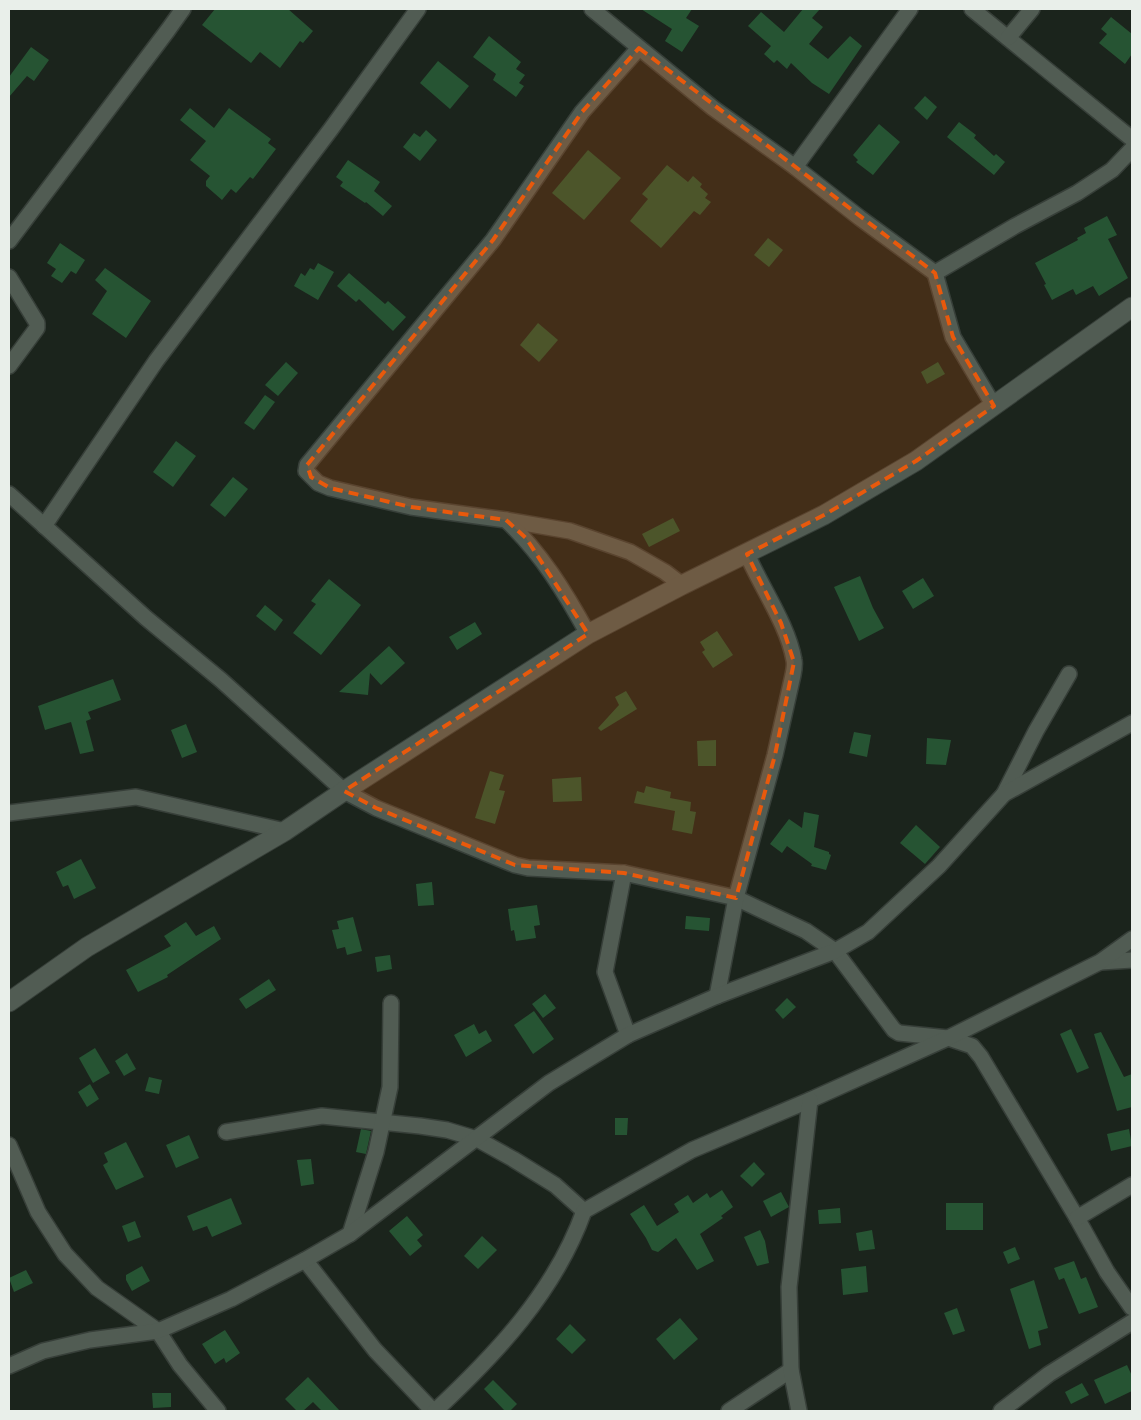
<svg xmlns="http://www.w3.org/2000/svg" width="1141" height="1420" font-family="Commissioner,sans-serif">
	<style>
		.building { fill: #265433 }
		.lines { fill: none; stroke-linecap: round; stroke-linejoin: round }
		.minor-casing { stroke: #373f39; stroke-width: 18 }
		.tertiary-casing { stroke: #373f39; stroke-width: 21 }
		.minor { stroke: #515c53; stroke-width: 15 }
		.tertiary { stroke: #515c53; stroke-width: 19 }
		.marked { fill: #e8590c; fill-opacity: 0.2; stroke: #e8590c; stroke-width: 4; stroke-dasharray: 10 6; stroke-linejoin: round }
	</style>
	<rect width="100%" height="100%" fill="#1b241c"/>
	<g class="building">
		<polygon points="215,9 288,9 313,31 303,43 300,41 280,68 260,52 251,63 202,25"/>
		<polygon points="641,9 692,9 686,18 699,26 682,52 665,41 672,29"/>
		<polygon points="803,9 820,9 812,18 823,27 809,44 828,59 850,36 862,46 829,94 812,83 791,63 787,69 777,60 774,63 764,54 771,46 748,26 761,12 784,32"/>
		<polygon points="1111,17 1132,34 1132,54 1125,64 1099,43 1107,34 1101,29"/>
		<polygon points="489,36 521,62 516,69 525,75 519,83 524,86 516,97 493,80 496,74 473,57"/>
		<polygon points="31,47 49,60 34,81 27,76 9,97 9,77"/>
		<polygon points="438,61 469,86 450,109 420,83"/>
		<polygon points="925,96 937,107 927,120 914,108"/>
		<polygon points="190,108 214,128 229,108 271,139 268,143 276,149 253,179 250,177 236,193 231,189 222,200 206,186 206,181 210,176 190,160 206,141 180,120"/>
		<polygon points="959,122 976,135 974,138 994,156 996,154 1005,162 994,175 947,137"/>
		<polygon points="879,124 900,142 873,175 856,162 858,160 853,155"/>
		<polygon points="426,130 437,140 420,161 403,147 414,133 420,137"/>
		<polygon points="588,150 621,178 584,220 552,193"/>
		<polygon points="348,160 380,182 374,191 392,206 383,216 366,202 365,203 340,186 343,182 336,177"/>
		<polygon points="667,165 688,182 693,176 702,184 700,187 708,194 705,198 711,202 700,215 694,211 661,248 630,221 648,199 642,194"/>
		<polygon points="1107,216 1117,235 1108,239 1128,278 1099,296 1093,286 1076,295 1073,289 1052,300 1044,285 1046,284 1035,263 1078,240 1077,238 1086,233 1084,228"/>
		<polygon points="768,238 783,250 769,267 754,255"/>
		<polygon points="60,243 85,260 76,274 71,271 62,283 51,276 56,269 47,263"/>
		<polygon points="318,263 334,272 318,300 294,286 301,273 305,276 310,268 314,270"/>
		<polygon points="105,268 151,301 126,338 92,314 107,291 95,280"/>
		<polygon points="349,273 385,304 388,301 406,317 393,331 359,299 356,302 337,286"/>
		<polygon points="538,323 558,340 539,362 520,345"/>
		<polygon points="286,362 298,373 278,396 265,385"/>
		<polygon points="938,362 945,374 927,384 921,372"/>
		<polygon points="265,395 275,402 254,430 244,423"/>
		<polygon points="176,441 196,456 173,487 153,472"/>
		<polygon points="233,477 248,489 225,517 210,505"/>
		<polygon points="673,518 680,531 649,547 642,534"/>
		<polygon points="860,576 873,608 884,628 859,641 834,587"/>
		<polygon points="923,578 934,596 913,609 902,591"/>
		<polygon points="329,579 361,605 321,655 293,633 316,604 311,601"/>
		<polygon points="265,605 283,620 275,631 256,616"/>
		<polygon points="475,622 482,634 457,650 449,637"/>
		<polygon points="717,631 733,655 713,668 702,652 705,650 700,642"/>
		<polygon points="389,646 405,663 381,685 370,673 368,695 339,692"/>
		<polygon points="113,679 121,700 88,712 91,719 86,721 94,751 80,754 71,722 45,730 38,706"/>
		<polygon points="626,691 637,709 601,731 598,728 619,705 615,697"/>
		<polygon points="186,724 197,752 182,758 171,730"/>
		<polygon points="854,732 871,735 867,757 849,753"/>
		<polygon points="927,738 951,740 946,765 926,764"/>
		<polygon points="716,740 716,766 698,766 697,741"/>
		<polygon points="490,771 504,775 499,790 505,791 495,824 475,818"/>
		<polygon points="581,777 582,801 553,802 552,779"/>
		<polygon points="646,786 671,792 670,798 691,802 690,811 696,812 692,834 672,830 675,811 634,803 637,791 644,793"/>
		<polygon points="804,812 819,815 814,847 829,852 829,854 831,855 826,870 811,866 812,864 787,846 782,853 770,844 789,819 802,828"/>
		<polygon points="916,825 940,847 925,864 900,843"/>
		<polygon points="81,859 96,888 74,899 68,885 63,887 56,872"/>
		<polygon points="432,882 434,905 418,906 416,884"/>
		<polygon points="537,905 540,925 534,926 536,938 516,941 514,930 511,931 508,909"/>
		<polygon points="686,916 710,918 709,931 685,929"/>
		<polygon points="353,917 362,951 347,955 345,947 337,949 332,930 339,929 337,921"/>
		<polygon points="186,922 196,936 214,926 221,939 167,975 168,977 138,992 126,970 171,946 164,936"/>
		<polygon points="390,955 392,969 377,972 375,957"/>
		<polygon points="269,979 276,990 246,1009 239,999"/>
		<polygon points="545,994 556,1008 543,1018 532,1004"/>
		<polygon points="787,998 796,1007 783,1019 775,1010"/>
		<polygon points="534,1011 554,1039 533,1054 514,1025"/>
		<polygon points="474,1024 479,1034 486,1030 492,1041 466,1057 454,1035"/>
		<polygon points="1071,1029 1089,1068 1077,1073 1060,1034"/>
		<polygon points="1101,1032 1124,1077 1132,1074 1132,1107 1117,1111 1094,1034"/>
		<polygon points="95,1048 110,1073 93,1083 79,1058"/>
		<polygon points="127,1053 136,1069 124,1076 115,1061"/>
		<polygon points="149,1077 162,1080 159,1094 145,1091"/>
		<polygon points="90,1084 99,1099 87,1107 78,1092"/>
		<polygon points="615,1118 628,1118 627,1135 615,1135"/>
		<polygon points="361,1129 371,1131 366,1154 356,1152"/>
		<polygon points="1129,1129 1132,1146 1111,1151 1107,1134"/>
		<polygon points="189,1135 199,1158 176,1168 166,1145"/>
		<polygon points="126,1142 144,1177 116,1190 103,1165 108,1162 104,1153"/>
		<polygon points="311,1159 314,1184 301,1186 297,1160"/>
		<polygon points="754,1162 765,1174 752,1187 740,1176"/>
		<polygon points="722,1190 733,1207 721,1216 723,1218 700,1234 714,1261 697,1270 676,1238 658,1252 652,1250 646,1238 630,1214 644,1205 657,1226 679,1212 674,1204 688,1195 693,1203 707,1193 710,1198"/>
		<polygon points="781,1192 789,1207 771,1217 763,1201"/>
		<polygon points="231,1198 242,1224 212,1237 207,1226 193,1231 187,1216"/>
		<rect x="946" y="1203" width="37" height="27"/>
		<polygon points="840,1208 841,1223 819,1224 818,1210"/>
		<polygon points="407,1216 423,1235 417,1240 422,1246 410,1256 389,1231"/>
		<polygon points="135,1221 141,1237 128,1242 122,1226"/>
		<polygon points="760,1230 765,1241 769,1263 757,1266 744,1237"/>
		<polygon points="872,1230 875,1249 859,1251 856,1233"/>
		<polygon points="482,1236 497,1250 478,1269 464,1256"/>
		<polygon points="1015,1247 1020,1259 1008,1264 1003,1252"/>
		<polygon points="1074,1261 1081,1279 1086,1277 1098,1307 1079,1314 1064,1278 1059,1280 1054,1268"/>
		<polygon points="142,1266 150,1281 132,1291 126,1280 126,1275"/>
		<polygon points="866,1266 868,1292 843,1295 841,1269"/>
		<polygon points="26,1270 33,1283 14,1292 9,1278"/>
		<polygon points="1034,1280 1048,1328 1038,1331 1041,1345 1029,1349 1010,1289"/>
		<polygon points="957,1308 965,1331 953,1335 944,1313"/>
		<polygon points="680,1318 698,1339 674,1360 656,1339"/>
		<polygon points="570,1324 586,1340 572,1354 556,1339"/>
		<polygon points="225,1330 240,1353 226,1363 224,1358 215,1364 202,1344"/>
		<polygon points="1127,1365 1132,1376 1132,1391 1105,1404 1094,1380"/>
		<polygon points="308,1377 340,1411 322,1411 313,1402 303,1411 297,1411 285,1399"/>
		<polygon points="493,1380 517,1404 510,1411 505,1411 484,1389"/>
		<polygon points="1082,1383 1089,1395 1071,1404 1065,1392"/>
		<polygon points="152,1393 171,1393 171,1407 153,1408"/>
	</g>
	<g class="lines">
		<defs>
			<g id="minor">
				<polyline points="592,9 713,108 795,167 860,218 935,273 953,337 994,406"/>
				<polyline points="972,9 1132,139"/>
				<polyline points="1008,38 1032,9"/>
				<polyline points="639,48 582,112 493,240 307,465 306,471 318,483 330,488 411,507 506,520 570,531 630,552 665,572 682,585"/>
				<polyline points="795,167 910,9"/>
				<polyline points="9,241 168,30 183,9"/>
				<polyline points="935,273 1015,226 1077,193 1112,170 1132,149"/>
				<polyline points="9,277 37,323 37,328 9,366"/>
				<polyline points="9,494 146,618 221,680 344,791 376,808 515,865 528,868 624,873 736,898 806,931 835,951 894,1030 899,1033 948,1038 972,1046 981,1057 1077,1218 1107,1272 1132,1308"/>
				<path d="M506 520C541 553 565 592 588 634"/>
				<polyline points="44,526 156,361 331,129 418,9"/>
				<polyline points="1004,794 1036,731 1069,674"/>
				<polyline points="9,813 136,797 285,831"/>
				<polyline points="624,873 605,972 628,1035"/>
				<polyline points="1101,962 1132,960"/>
				<path d="M717 996 736 898 775 755 793 675C794 670 795 664 794 660 788 625 761 587 747 554"/>
				<polyline points="226,1132 322,1116 420,1126 447,1130 477,1139 513,1159 555,1185 584,1211"/>
				<polyline points="9,1145 38,1212 65,1254 97,1288 158,1331 180,1365 218,1411"/>
				<polyline points="1077,1218 1132,1185"/>
				<polyline points="350,1234 376,1152 390,1087 391,1003"/>
				<polyline points="305,1260 375,1350 433,1411"/>
				<polyline points="9,1366 43,1351 90,1340 158,1331 231,1299 305,1260 350,1234 549,1083 628,1035 717,996 835,951 868,932 939,866 1004,794 1132,723"/>
				<path d="M435 1411C496 1354 555 1292 584 1211L692 1150 810 1100 948 1038 1100 962 1132 939"/>
				<polyline points="729,1411 791,1370"/>
				<polyline points="799,1411 791,1370 789,1287 810,1100"/>
				<polyline points="1001,1411 1049,1374 1132,1322"/>
			</g>
			<polyline id="tertiary" points="9,1002 87,947 285,831 344,791 588,634 682,585 824,515 916,461 1132,307"/>
		</defs>
		<use href="#minor" class="minor-casing"/>
		<use href="#tertiary" class="tertiary-casing"/>
		<use href="#minor" class="minor"/>
		<use href="#tertiary" class="tertiary"/>
	</g>
	<path class="marked" d="M639 48 935 273 953 337 994 406 916 461 824 515 747 554 781 623 794 662 775 755 736 898 624 873 515 865 376 808 344 791 588 634 526 538 506 520 411 507 330 488 311 477 307 465 493 240 582 112Z"/>
	<rect width="1141" height="1420" fill="none" stroke="#e9efea" stroke-width="20"/>
</svg>
